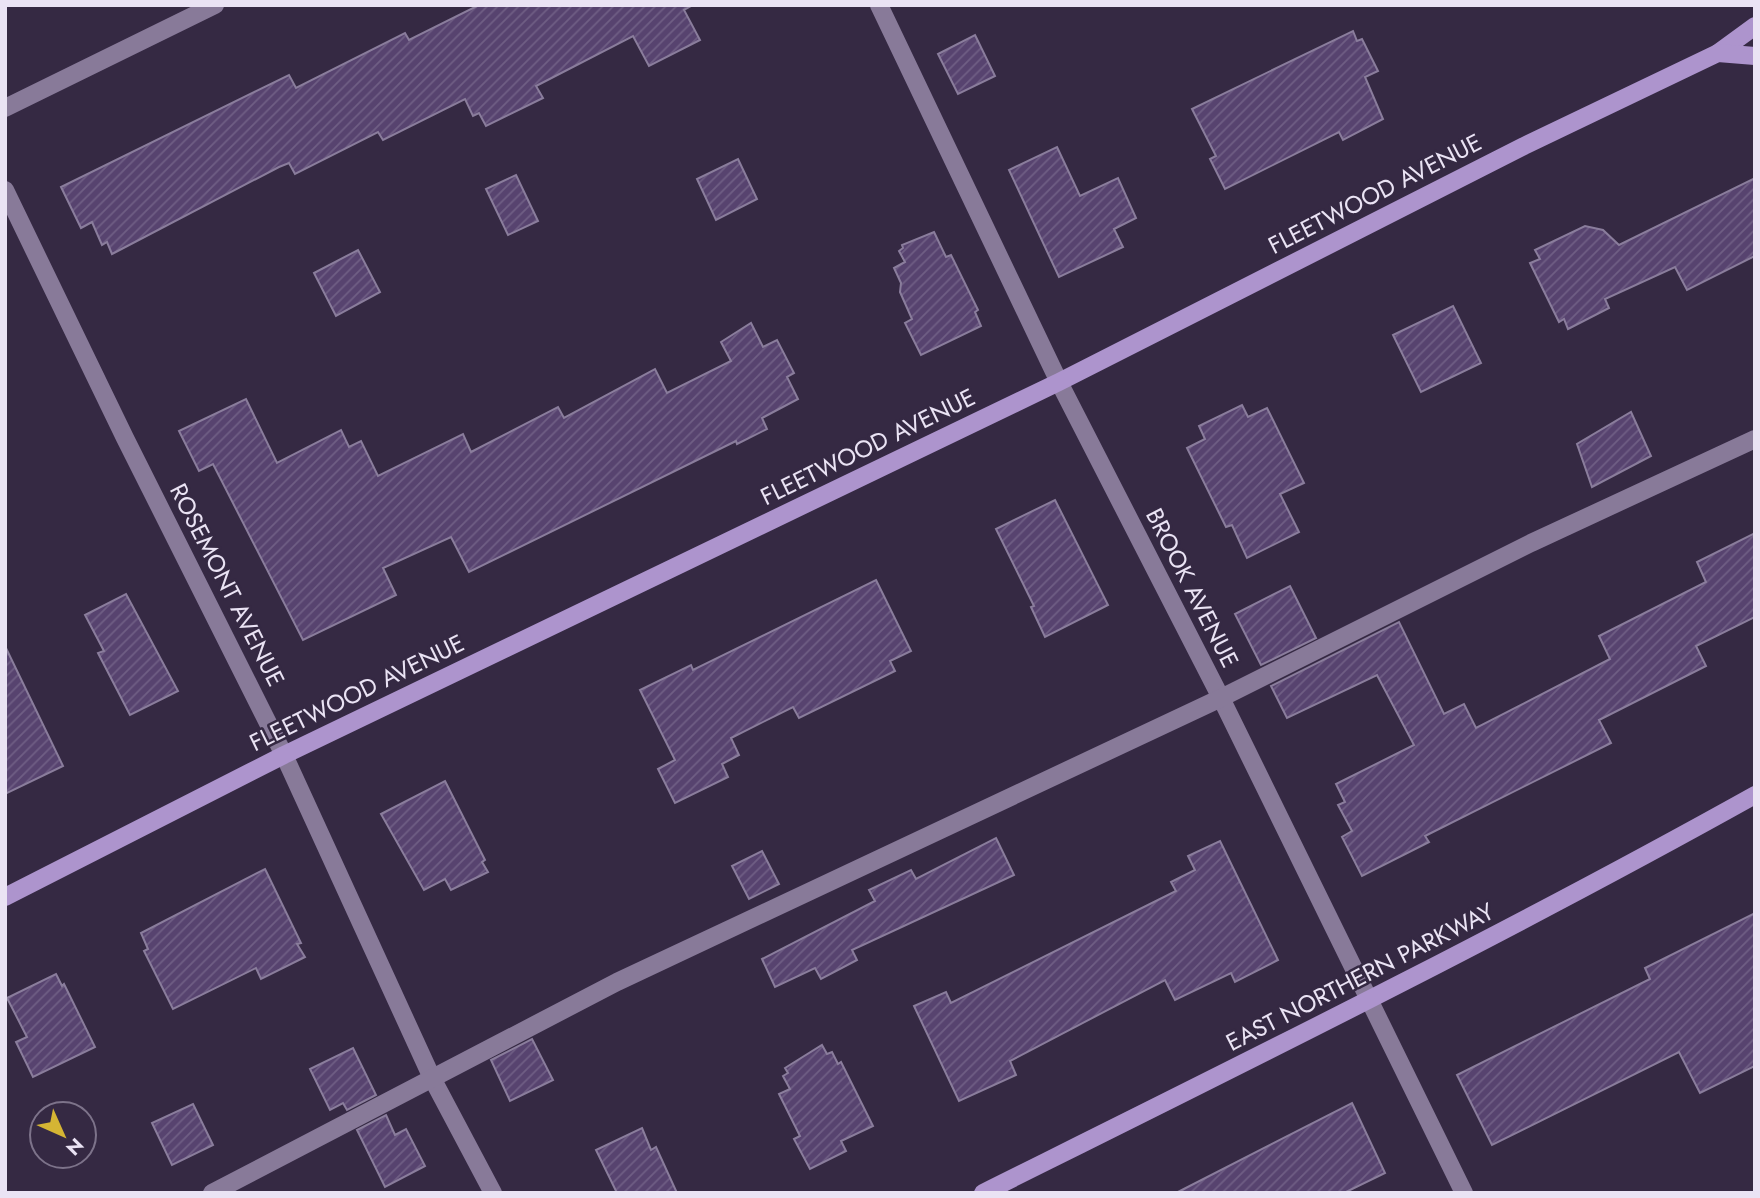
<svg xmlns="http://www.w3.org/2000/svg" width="1760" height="1198" font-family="Jost,sans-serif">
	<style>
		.building { fill: url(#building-hatch); stroke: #8a7d9c; stroke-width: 2 }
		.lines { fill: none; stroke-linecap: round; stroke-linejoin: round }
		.minor { stroke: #887a99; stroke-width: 18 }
		.major { stroke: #ad94cd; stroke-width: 18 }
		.labels { text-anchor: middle; stroke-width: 5; stroke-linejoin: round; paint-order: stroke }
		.street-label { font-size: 24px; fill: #eae3f4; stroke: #352943 }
	</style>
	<defs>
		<pattern id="building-hatch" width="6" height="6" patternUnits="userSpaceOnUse" patternTransform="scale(1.75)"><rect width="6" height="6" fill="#57436f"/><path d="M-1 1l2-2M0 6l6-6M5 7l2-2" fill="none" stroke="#6f5e84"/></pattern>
	</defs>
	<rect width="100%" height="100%" fill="#352943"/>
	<g class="building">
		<polygon points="479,5 693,5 684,10 700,40 649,66 633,36 536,86 543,98 486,126 479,113 473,116 465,99 383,140 378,132 295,174 289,163 279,167 112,254 107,242 102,245 92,222 81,228 61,187 289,75 296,88 405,33 409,40"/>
		<polygon points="1353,31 1357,41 1362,39 1378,71 1365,77 1383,119 1343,140 1339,132 1225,189 1210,159 1216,156 1192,109"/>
		<polygon points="975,35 995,76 958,94 938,54"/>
		<polygon points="1057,147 1080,196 1118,178 1136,218 1114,229 1123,247 1059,277 1009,170"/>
		<polygon points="738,159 757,199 716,220 697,179"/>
		<polygon points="516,175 538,221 508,235 486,189"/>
		<polygon points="1755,178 1755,256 1687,290 1675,267 1605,299 1609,308 1568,329 1564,319 1559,322 1530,263 1540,259 1535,250 1585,226 1603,230 1619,245"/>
		<polygon points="934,232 946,257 951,255 978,310 975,312 981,326 921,355 905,323 912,319 900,292 901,283 894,268 905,262 899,251 903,248 902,245"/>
		<polygon points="358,250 380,292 336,316 314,273"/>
		<polygon points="1453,306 1481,363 1421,392 1393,335"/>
		<polygon points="751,323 763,347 777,340 794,373 787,377 798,399 762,418 767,429 737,444 736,441 469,572 451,537 383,568 396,595 303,640 213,464 199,471 179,431 246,399 277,463 341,430 349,447 361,441 378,476 463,434 471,452 558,407 564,418 655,369 667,393 731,361 721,342"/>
		<polygon points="1242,405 1248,417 1267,408 1304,483 1280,494 1299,532 1247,558 1232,525 1226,527 1187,448 1205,439 1199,426"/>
		<polygon points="1631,412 1651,456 1592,487 1577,444"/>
		<polygon points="1055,500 1108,605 1045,637 1031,607 1034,606 996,529"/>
		<polygon points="1755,533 1755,617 1696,646 1706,666 1599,720 1611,743 1425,836 1429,842 1362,876 1342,837 1352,831 1338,805 1345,802 1336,784 1414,745 1377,675 1287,718 1271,686 1399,622 1444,714 1464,704 1476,728 1610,659 1599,636 1706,582 1697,562"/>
		<polygon points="876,580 911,651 890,661 895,671 799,718 793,707 731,738 739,755 722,764 728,777 675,803 658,769 675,760 640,690 691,665 693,670"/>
		<polygon points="1290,586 1316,638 1261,665 1235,614"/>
		<polygon points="126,594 178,691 130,715 98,653 104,651 85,615"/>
		<polygon points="5,646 63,766 5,794"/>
		<polygon points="445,781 485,860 482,862 488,872 451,890 445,879 424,890 381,814"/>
		<polygon points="996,838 1014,875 852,950 857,960 821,979 815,968 775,987 762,959 875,901 869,890 911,870 916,879"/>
		<polygon points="1220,841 1278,960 1235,982 1231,973 1175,1000 1165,980 1010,1061 1016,1075 959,1101 914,1006 946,992 951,1003 1176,891 1171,882 1195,870 1188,856"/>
		<polygon points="762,851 779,884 749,899 732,866"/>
		<polygon points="265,869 301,943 297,944 305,957 261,979 256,968 173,1009 144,951 148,949 141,933"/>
		<polygon points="1755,913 1755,1066 1700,1093 1679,1052 1492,1145 1457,1075 1650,979 1645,968"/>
		<polygon points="56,974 62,986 64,984 95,1047 33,1077 16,1042 27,1037 7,998"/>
		<polygon points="532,1039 553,1080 510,1101 491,1060"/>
		<polygon points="822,1045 827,1054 832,1052 838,1064 841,1062 873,1126 841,1141 846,1151 810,1169 794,1139 800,1136 779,1094 790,1089 783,1076 788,1073 785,1068"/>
		<polygon points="353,1048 376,1095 347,1110 343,1103 330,1110 310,1069"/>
		<polygon points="1352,1103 1385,1173 1344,1193 1176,1193"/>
		<polygon points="193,1104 213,1145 172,1165 152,1123"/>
		<polygon points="386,1115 395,1135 406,1129 425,1166 385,1187 357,1130"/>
		<polygon points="642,1128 651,1150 656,1147 677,1193 617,1193 596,1150"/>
	</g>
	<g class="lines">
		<g class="minor">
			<polyline points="879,5 1059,382 1221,698 1464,1193"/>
			<polyline points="5,108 215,5"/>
			<polyline points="5,190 125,438 284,755 432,1078 493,1193"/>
			<polyline points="212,1193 617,982 1221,698 1531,543 1755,439"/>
		</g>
		<g class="major">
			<polyline points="1718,53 1755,26"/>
			<polyline points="5,897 284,755 1059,382 1524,146 1718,53 1755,56"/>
			<path d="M983 1193C1242 1064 1502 936 1755 795"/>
		</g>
	</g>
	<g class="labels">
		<g class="street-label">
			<text transform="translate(1375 194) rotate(-27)" y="8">FLEETWOOD AVENUE</text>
			<text transform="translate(868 447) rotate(-26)" y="8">FLEETWOOD AVENUE</text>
			<text transform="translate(227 585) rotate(63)" y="8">ROSEMONT AVENUE</text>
			<text transform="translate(1192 588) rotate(63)" y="8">BROOK AVENUE</text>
			<text transform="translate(357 693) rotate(-26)" y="8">FLEETWOOD AVENUE</text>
			<text transform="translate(1360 977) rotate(-27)" y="8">EAST NORTHERN PARKWAY</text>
		</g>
	</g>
	<rect width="1760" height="1198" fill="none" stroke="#eae3f4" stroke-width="14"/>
	<g transform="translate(63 1135) rotate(135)"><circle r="33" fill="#352943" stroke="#7d738a" stroke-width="2"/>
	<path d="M0-5L12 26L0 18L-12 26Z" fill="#d5b534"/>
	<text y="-10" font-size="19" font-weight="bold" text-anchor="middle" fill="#eae3f4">N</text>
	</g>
</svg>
